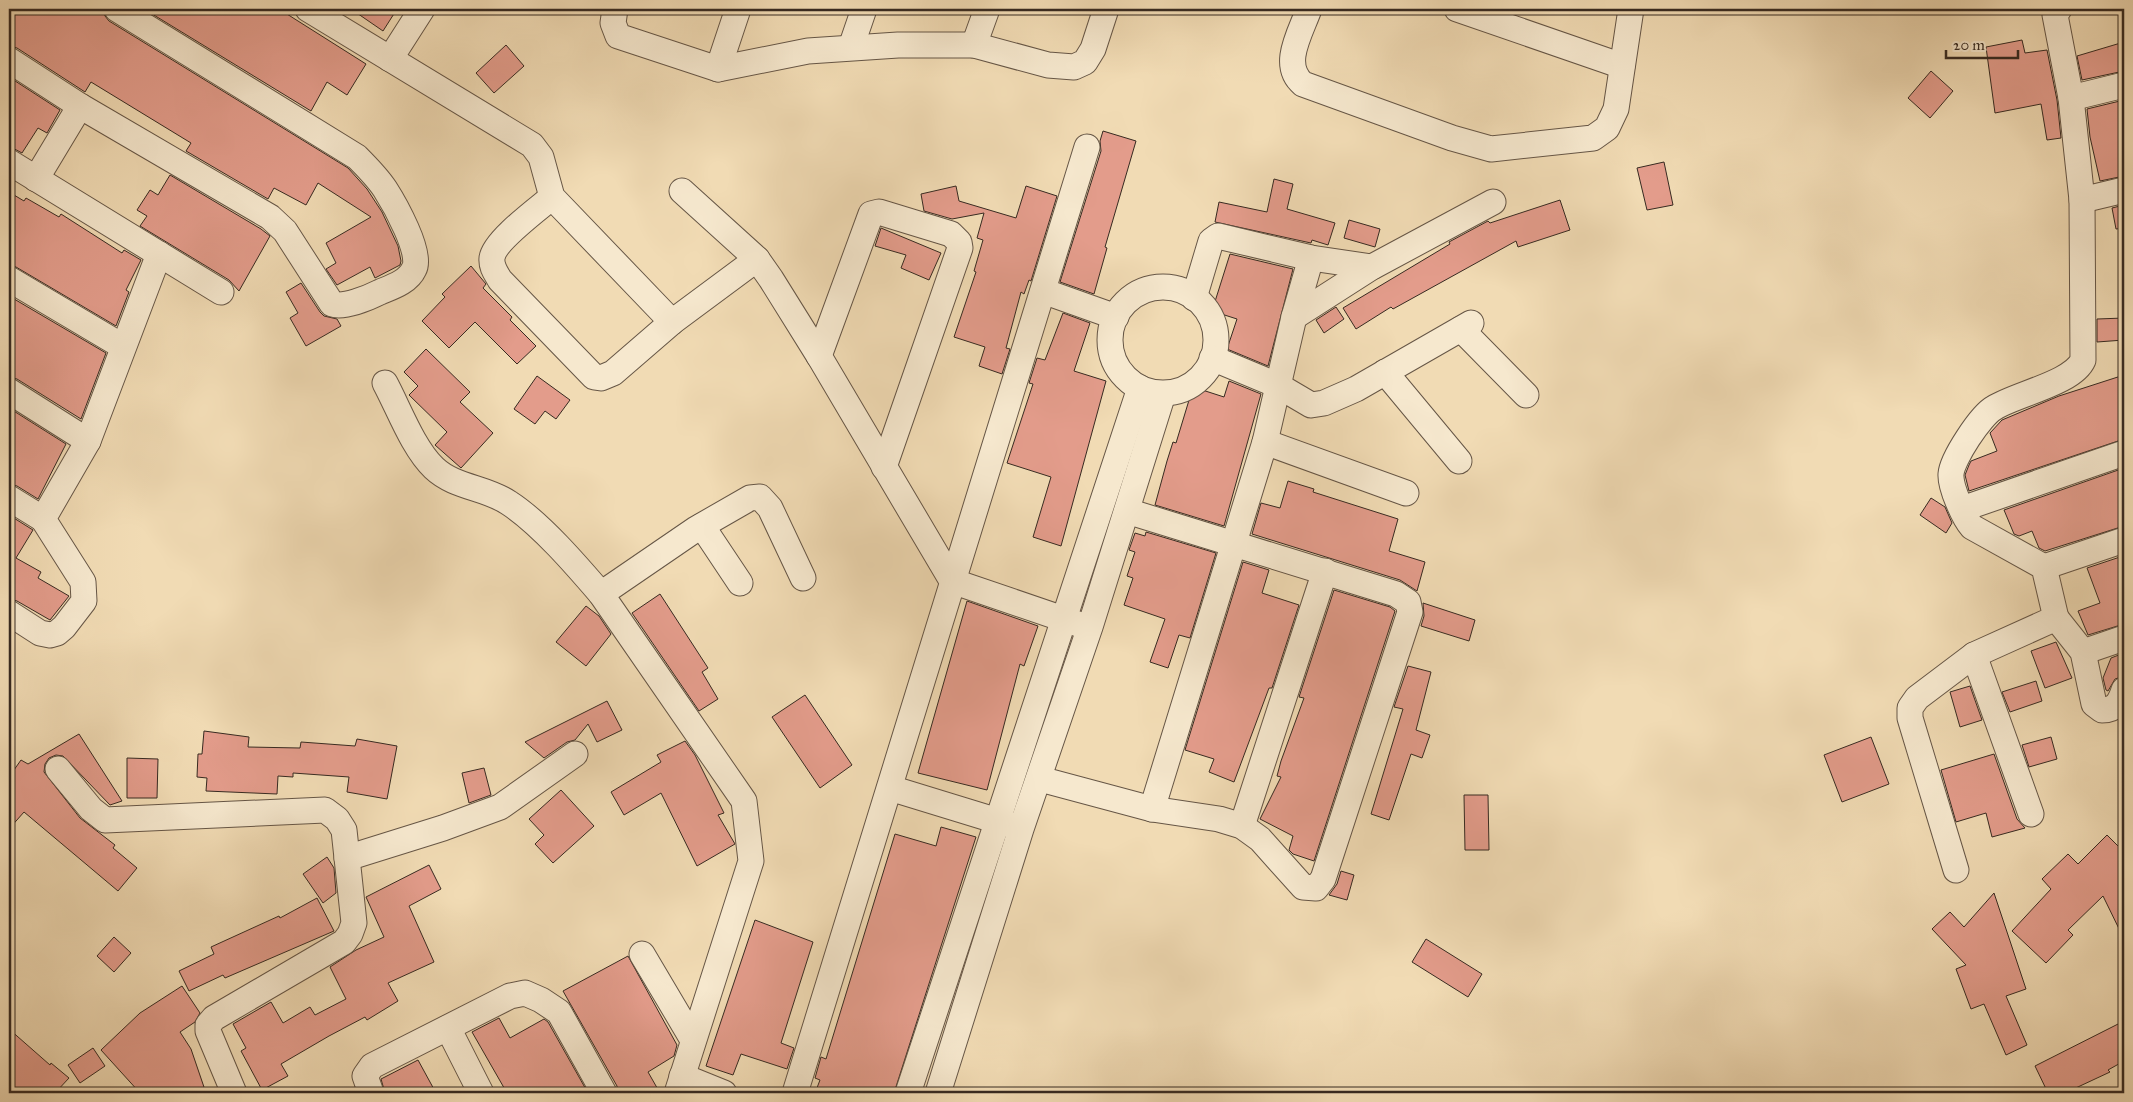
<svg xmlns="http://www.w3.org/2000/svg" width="2133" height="1102" font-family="'IM FELL Great Primer',serif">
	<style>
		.building { fill: #e39c8b; stroke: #372a21 }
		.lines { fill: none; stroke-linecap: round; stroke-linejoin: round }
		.minor-casing { stroke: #665646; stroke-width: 27 }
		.minor { stroke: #f6e8ce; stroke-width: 25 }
	</style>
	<rect width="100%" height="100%" fill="#f1dbb4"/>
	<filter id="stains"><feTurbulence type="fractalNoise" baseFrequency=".004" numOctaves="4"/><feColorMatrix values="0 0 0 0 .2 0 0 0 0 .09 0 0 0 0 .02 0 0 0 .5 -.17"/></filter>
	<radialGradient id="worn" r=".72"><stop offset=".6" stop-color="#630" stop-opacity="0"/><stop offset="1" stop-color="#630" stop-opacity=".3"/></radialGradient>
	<g class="building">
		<polygon points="9,9 103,9 105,16 109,21 348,168 367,189 382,212 398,246 401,261 400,265 375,278 370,267 337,285 326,269 336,263 326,243 371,217 318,183 306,205 274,188 268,199 186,151 191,143 91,82 85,92 17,48 9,46"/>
		<polygon points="144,9 279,9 366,64 347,95 327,82 311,111"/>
		<polygon points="351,9 397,9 383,31"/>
		<polygon points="2022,40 2025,53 2047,50 2057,100 2061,138 2047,140 2041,104 1995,113 1986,47"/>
		<polygon points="2124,42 2124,71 2082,80 2077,56"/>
		<polygon points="506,45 524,66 494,93 476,73"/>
		<polygon points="1931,71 1953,91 1930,118 1908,98"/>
		<polygon points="9,77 60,110 47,133 38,128 22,153 9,146"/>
		<polygon points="2124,100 2124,176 2100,181 2090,137 2087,109"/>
		<polygon points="1103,131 1136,141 1105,247 1107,248 1094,294 1060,282 1101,151 1100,141"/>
		<polygon points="1664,162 1673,205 1647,210 1637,168"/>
		<polygon points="170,175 261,229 270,236 239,291 229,280 140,226 147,216 137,210 150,190 158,195"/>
		<polygon points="1274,179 1293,184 1287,209 1335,223 1328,245 1312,240 1311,243 1215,222 1219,202 1267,212"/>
		<polygon points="956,186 959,201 1016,218 1026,186 1057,196 1031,281 1029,280 1024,294 1021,292 1006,348 1010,349 1002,374 979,366 985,347 954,337 976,272 974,271 983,240 977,238 984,213 952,219 924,211 921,194"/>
		<polygon points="9,192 24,201 26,198 59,217 61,214 122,253 124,250 141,260 126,290 129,292 116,326 16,267 9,265"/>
		<polygon points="1560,200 1570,230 1518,247 1516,241 1393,309 1391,307 1356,329 1343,308 1450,244 1449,242 1488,221 1490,223"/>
		<polygon points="2124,205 2124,228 2116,229 2112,208"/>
		<polygon points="1349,220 1380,229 1375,247 1344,238"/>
		<polygon points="881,228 941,253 929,280 901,268 906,255 875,246"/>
		<polygon points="1230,254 1293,269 1268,366 1227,349 1237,319 1212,311"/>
		<polygon points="471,266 486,284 483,288 512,317 510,320 536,346 517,364 475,322 449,348 422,321 445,297 442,294"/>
		<polygon points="301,283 320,312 324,316 337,319 341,326 306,346 290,318 298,313 286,292"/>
		<polygon points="9,296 106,353 81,419 17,379 9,377"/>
		<polygon points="1336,307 1344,319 1324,333 1316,320"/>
		<polygon points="1063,313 1090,323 1074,371 1106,381 1061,546 1033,537 1051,477 1007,463 1033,384 1029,383 1037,358 1045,360"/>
		<polygon points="2124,318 2124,340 2097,342 2097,319"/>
		<polygon points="426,349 470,392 460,402 493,433 461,468 435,445 447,432 409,395 418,386 404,372"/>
		<polygon points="2124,375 2124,439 1969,491 1965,475 1969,465 1971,461 1997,451 1990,433 2002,420 2059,396"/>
		<polygon points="537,376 570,400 556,419 545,411 535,424 514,409"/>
		<polygon points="1229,381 1261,394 1224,526 1155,505 1167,461 1173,442 1176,443 1193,387 1224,397"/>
		<polygon points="9,408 66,444 38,499 17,486 9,484"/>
		<polygon points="2124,468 2124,526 2045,551 2039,548 2032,531 2019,536 2014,534 2004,510"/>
		<polygon points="1288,481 1314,489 1313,492 1398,519 1389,551 1425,562 1417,591 1400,580 1252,534 1261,503 1280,508"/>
		<polygon points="1931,498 1945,507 1952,523 1946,533 1920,515"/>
		<polygon points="9,515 33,530 16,558 41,572 38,578 69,596 50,620 17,601 9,599"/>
		<polygon points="1146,532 1216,553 1190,638 1179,635 1168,668 1150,662 1165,619 1124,605 1133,578 1127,576 1135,552 1129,550 1135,533 1145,536"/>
		<polygon points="2120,557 2124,570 2124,624 2088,635 2078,611 2100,603 2087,568"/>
		<polygon points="1243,562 1269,570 1262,593 1299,605 1272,688 1269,688 1234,782 1209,772 1214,759 1185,750"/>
		<polygon points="1334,590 1390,607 1395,611 1314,861 1293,854 1289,850 1293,836 1260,819 1281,777 1277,776 1281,761 1304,698 1299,697"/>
		<polygon points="660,594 708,668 702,672 718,699 699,711 632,613"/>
		<polygon points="967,601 1038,626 1024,666 1020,664 987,790 918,773"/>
		<polygon points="1423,603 1475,620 1469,641 1421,626 1424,616"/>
		<polygon points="586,606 599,616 611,634 586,666 556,642"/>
		<polygon points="2056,642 2072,678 2045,688 2031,651"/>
		<polygon points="2124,653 2124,676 2115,679 2108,691 2106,690 2103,678 2111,658"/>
		<polygon points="1408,666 1431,672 1416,730 1430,735 1422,758 1411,754 1389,820 1371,814 1403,709 1394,707"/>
		<polygon points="2036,681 2042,701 2010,712 2002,692"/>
		<polygon points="1970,686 1982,720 1960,727 1950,692"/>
		<polygon points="805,695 852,765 820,788 772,717"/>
		<polygon points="607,701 622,730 597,742 588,724 575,740 567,742 544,758 525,742"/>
		<polygon points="204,731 249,737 248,747 300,748 301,742 355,746 357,739 397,746 387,799 347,792 349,777 293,773 293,777 278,776 277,794 206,791 207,778 197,777 198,754 202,754"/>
		<polygon points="79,734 122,801 110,805 63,756 56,755 49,758 45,764 44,772 80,818 115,845 113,848 137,868 118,891 24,812 9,829 9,777 21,760 28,764"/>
		<polygon points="1871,737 1889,784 1842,802 1824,755"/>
		<polygon points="2051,737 2057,759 2029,767 2022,745"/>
		<polygon points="685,741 695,755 724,813 718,815 735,844 697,866 661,793 624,815 611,792 661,762 657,755"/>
		<polygon points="1994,754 2017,819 2025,828 1992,837 1986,813 1956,822 1941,770"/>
		<polygon points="127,758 158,759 157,798 127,798"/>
		<polygon points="484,768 491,795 469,803 462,773"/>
		<polygon points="561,790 594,826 553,863 535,844 544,835 529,819"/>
		<polygon points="1464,795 1488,795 1489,850 1465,850"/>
		<polygon points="941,827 976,837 894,1093 815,1093 820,1080 815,1078 821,1057 826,1059 895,834 936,846"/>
		<polygon points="2107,835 2124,852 2124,939 2103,896 2068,930 2073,935 2046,963 2012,931 2051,889 2042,879 2068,854 2078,864"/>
		<polygon points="327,857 334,868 336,893 323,903 303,874"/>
		<polygon points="429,865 441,889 409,906 434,962 388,983 398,1001 367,1020 365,1017 329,1036 281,1064 288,1076 262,1090 241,1051 246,1048 233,1024 271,1002 283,1023 310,1007 315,1015 346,999 330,967 356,950 384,937 366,897"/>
		<polygon points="1341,871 1354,875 1347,900 1329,895 1337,884"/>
		<polygon points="1994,893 2026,989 2006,996 2027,1045 2006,1055 1984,1004 1971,1009 1956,969 1966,965 1932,929 1950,912 1964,927"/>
		<polygon points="317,898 334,931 225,978 223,975 189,991 179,971 214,954 211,947 279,916 280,918"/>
		<polygon points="755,920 813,942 781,1043 794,1048 787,1069 741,1054 733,1075 706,1066"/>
		<polygon points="114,937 131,953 114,972 97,956"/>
		<polygon points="1426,939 1482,974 1468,997 1412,962"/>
		<polygon points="628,956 677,1045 674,1056 648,1072 660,1093 618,1093 617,1086 563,991"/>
		<polygon points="182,986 200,1013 195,1022 180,1032 191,1049 206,1093 140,1093 101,1050 140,1013"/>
		<polygon points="499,1018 510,1038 544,1019 548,1022 588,1093 507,1093 472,1032"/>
		<polygon points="2124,1021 2124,1061 2108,1070 2110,1072 2065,1093 2048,1093 2035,1066"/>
		<polygon points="9,1029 50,1065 51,1063 69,1078 55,1093 9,1093"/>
		<polygon points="93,1048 105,1066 80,1083 68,1065"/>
		<polygon points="418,1060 436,1093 385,1093 381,1079"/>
	</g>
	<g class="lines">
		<defs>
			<g id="minor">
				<polyline points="308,9 532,145 541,157 552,197 672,322"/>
				<polyline points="615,9 613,23 618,36 718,69 808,51 898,45 974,45 1048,65 1074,67 1085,62 1093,49 1106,9"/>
				<path d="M1309 9C1301 32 1280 65 1303 84L1452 138 1491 149 1593 138 1607 128 1616 109 1631 9"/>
				<polyline points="1457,9 1622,66"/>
				<polyline points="974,45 987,9"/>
				<polyline points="851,47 864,9"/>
				<polyline points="390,59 422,9"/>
				<path d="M9 60 80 106 270 217 285 231 332 304C344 308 368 298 380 292 392 287 408 282 414 269 423 254 394 203 385 189 377 177 367 167 357 157L117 9"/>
				<polyline points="718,69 738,9"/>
				<polyline points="2071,98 2124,85"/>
				<polyline points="9,162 221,292"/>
				<polyline points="36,179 80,106"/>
				<polyline points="682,191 757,259 771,279 819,356 952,581 1078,624"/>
				<path d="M552 197C538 209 494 241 492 258 491 267 496 273 500 280L594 377 601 378 613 373 672 322 757 259"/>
				<polyline points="2082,200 2124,190"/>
				<polyline points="9,279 122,346"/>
				<circle cx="1163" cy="340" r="53"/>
				<polyline points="1043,291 1116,317"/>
				<polyline points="1194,298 1211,241 1218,236 1311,258 1372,267"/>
				<polyline points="1294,317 1372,267 1493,202"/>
				<polyline points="1461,329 1526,395"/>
				<polyline points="819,356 871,214 879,212 951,234 959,242 960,248 884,467"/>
				<polyline points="1212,358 1277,385 1311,405 1324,403 1356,389 1471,323"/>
				<polyline points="1385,372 1459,461"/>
				<path d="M385 383C399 409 413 448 434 468 455 488 486 487 509 503 540 523 577 566 601 594L744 801 751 861 677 1093"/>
				<polyline points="9,391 88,441"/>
				<polyline points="1265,442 1406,493"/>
				<polyline points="9,498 43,519"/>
				<polyline points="1962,509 2124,453"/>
				<polyline points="702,526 740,583"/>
				<polyline points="2044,567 2124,540"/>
				<polyline points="601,594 696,529 750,498 760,497 770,508 803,578"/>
				<polyline points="9,613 40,633 50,635 57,633 64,627 84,601 83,582 43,519 88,441 159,254"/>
				<path d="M2056 618 2083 652 2094 704 2102 710C2116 710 2120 702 2124 690"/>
				<polyline points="2083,652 2124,638"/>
				<polyline points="1974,655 2031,814"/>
				<polyline points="58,769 91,809 105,820 325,810 337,819 344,830 354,923 350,934 344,942 214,1018 208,1025 208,1031 234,1093"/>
				<polyline points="1040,779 1152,809 1219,819 1242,826 1260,839 1303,887 1316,888 1323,879 1410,612 1408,602 1396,594 1127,511"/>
				<polyline points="890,788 1014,826"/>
				<polyline points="1152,809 1265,442 1294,317 1311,258"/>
				<polyline points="1242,826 1325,571"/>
				<polyline points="347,858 443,828 500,807 575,754"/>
				<path d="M1956 870 1910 718V708L1917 698 1974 655 2056 618 2044 567 1972 527C1964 518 1950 487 1951 474 1952 459 1981 415 1994 408 2016 394 2073 383 2083 360L2082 200 2071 98 2055 15 2059 9"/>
				<polyline points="642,954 693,1040"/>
				<polyline points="448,1028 481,1093"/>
				<polyline points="682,1076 724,1093"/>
				<polyline points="371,1093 365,1076 372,1066 510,996 525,993 541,1000 559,1012 604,1093"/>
				<polyline points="795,1093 1087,147"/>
				<polyline points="908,1093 1140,388"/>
				<polyline points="938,1093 1021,829 1090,627 1163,394"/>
			</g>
		</defs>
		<use href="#minor" class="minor-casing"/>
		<use href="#minor" class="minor"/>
	</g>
	<rect width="2133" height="1102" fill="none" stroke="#f1dbb4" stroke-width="30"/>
	<rect x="10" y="10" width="2113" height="1082" fill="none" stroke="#372a21" stroke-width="2.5"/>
	<rect x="15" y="15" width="2103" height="1072" fill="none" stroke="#372a21"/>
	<path d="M1946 50v8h72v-8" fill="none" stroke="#372a21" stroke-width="2.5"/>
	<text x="1953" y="50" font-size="15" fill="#372a21" stroke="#f6e8ce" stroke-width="4" paint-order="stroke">20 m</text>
	<rect width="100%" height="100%" filter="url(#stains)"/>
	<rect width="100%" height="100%" fill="url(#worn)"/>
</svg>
